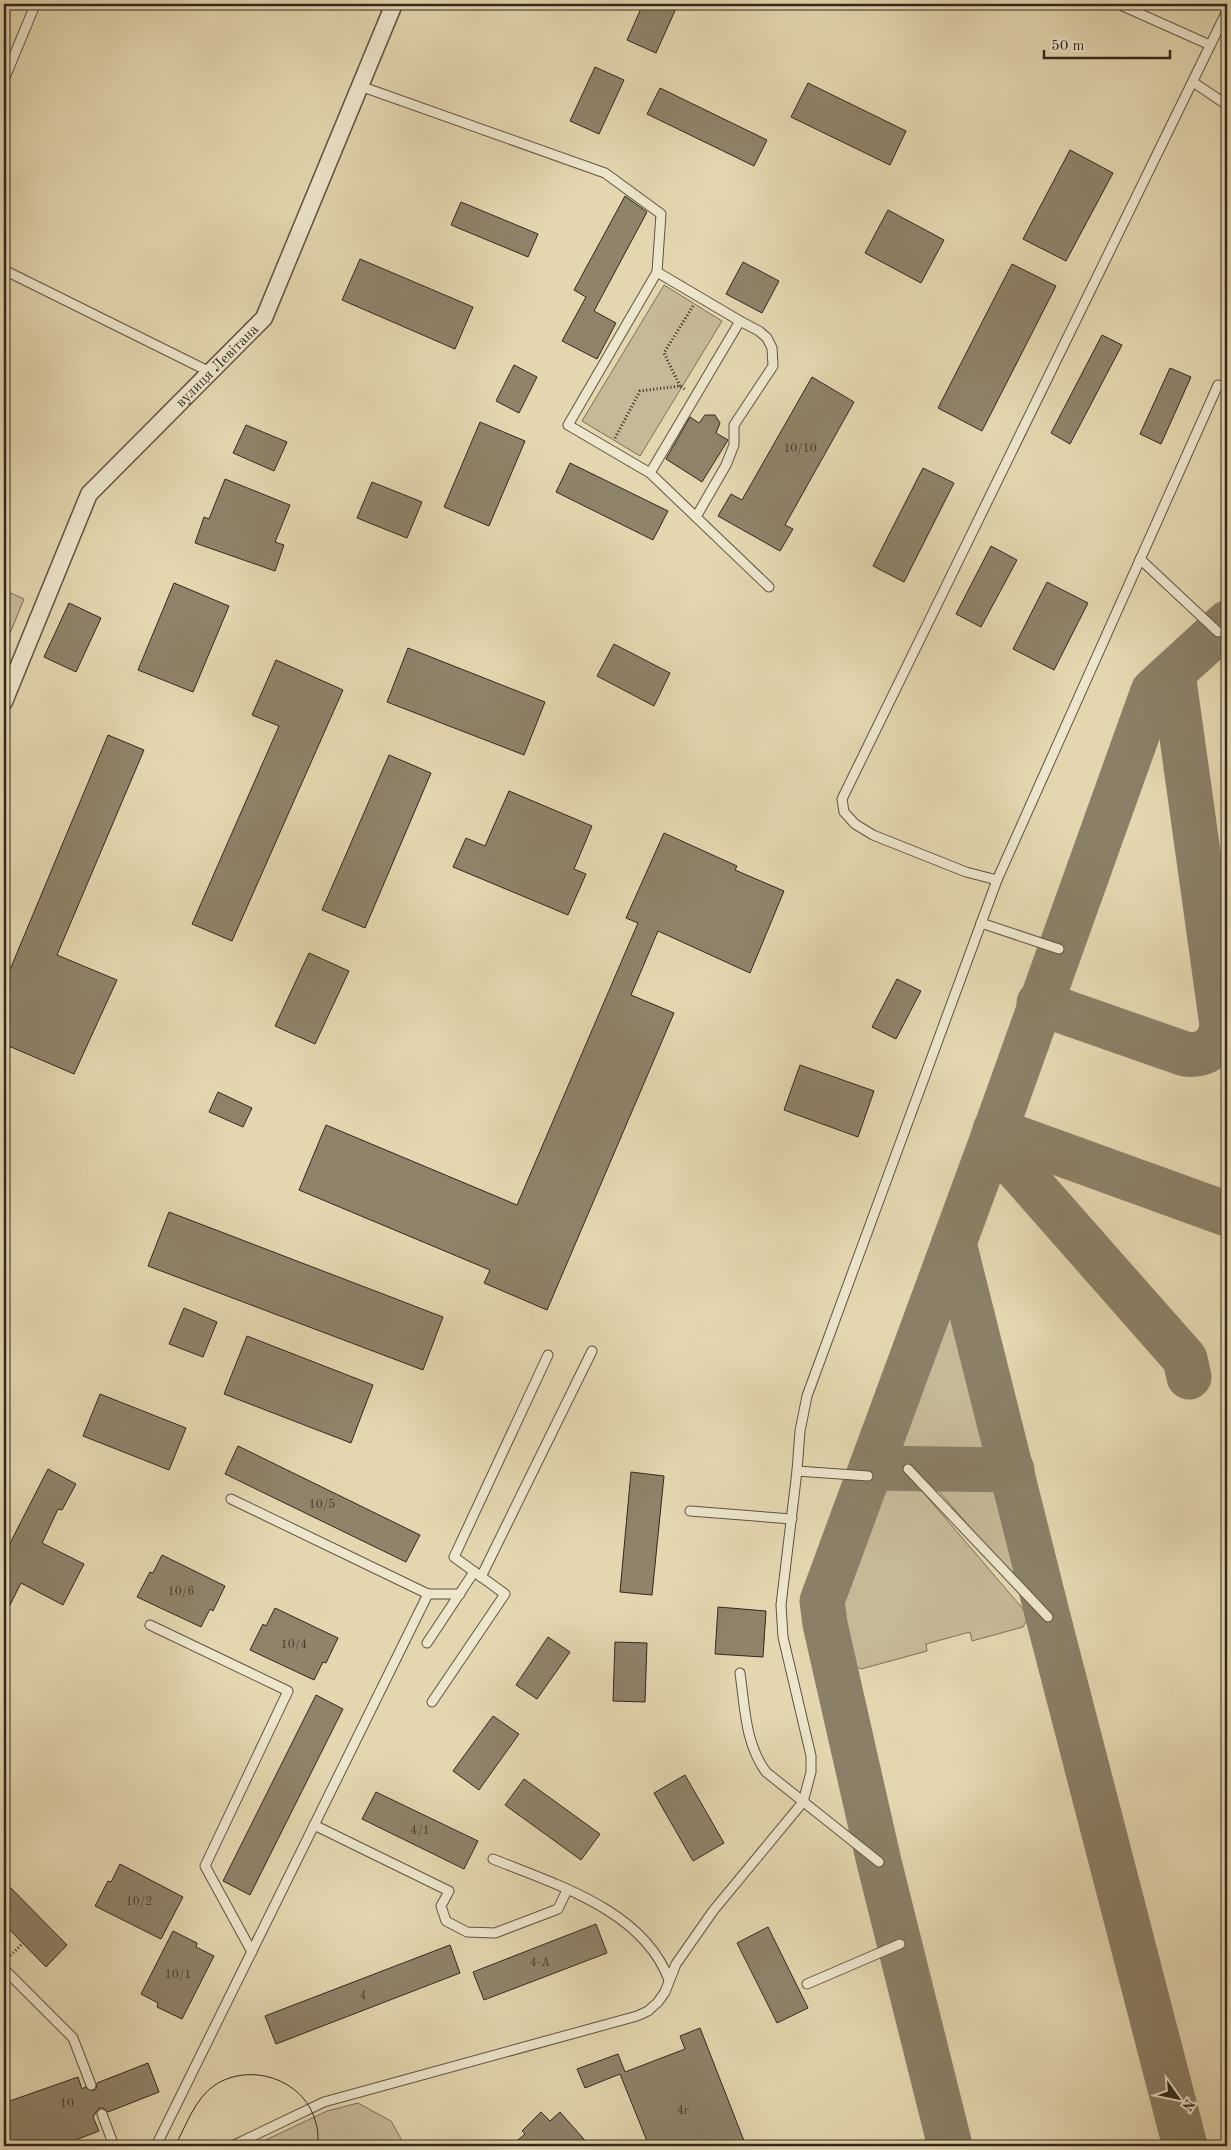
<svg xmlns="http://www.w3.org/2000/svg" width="1231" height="2150" font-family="'Old Standard TT',serif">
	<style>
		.green { fill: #c6b997; stroke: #7c705a }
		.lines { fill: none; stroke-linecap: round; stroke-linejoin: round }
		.taxiway { stroke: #8b8067; stroke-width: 45 }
		.building { fill: #8f836a; stroke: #32281e }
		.lane-casing { stroke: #5e5442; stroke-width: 11 }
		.street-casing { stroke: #5e5442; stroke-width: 19 }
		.path { stroke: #32281e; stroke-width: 3; stroke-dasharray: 1 2.5; stroke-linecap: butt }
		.lane { stroke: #ede5cc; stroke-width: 9 }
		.street { stroke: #ede5cc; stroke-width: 16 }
		.tram { stroke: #32281e; stroke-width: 1 }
		.labels { text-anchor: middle; stroke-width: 4; stroke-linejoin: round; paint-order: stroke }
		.number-label { font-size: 12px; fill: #493f31 }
		.street-label { font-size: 15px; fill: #32281e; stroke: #ede5cc }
	</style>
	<rect width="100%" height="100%" fill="#e4d7b0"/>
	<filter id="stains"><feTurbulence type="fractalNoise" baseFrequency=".004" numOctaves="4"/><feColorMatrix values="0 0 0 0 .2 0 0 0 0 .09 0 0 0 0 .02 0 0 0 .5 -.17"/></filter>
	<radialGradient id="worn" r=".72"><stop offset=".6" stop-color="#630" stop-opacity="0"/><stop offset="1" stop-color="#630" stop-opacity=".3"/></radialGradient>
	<g class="green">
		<polygon points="664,285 722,321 640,456 582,421"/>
		<polygon points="4,590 24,599 4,648"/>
		<polygon points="947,1303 952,1304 990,1456 901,1454 897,1449 896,1438"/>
		<polygon points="931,1482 997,1483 1021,1574 1011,1571 999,1561"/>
		<polygon points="880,1484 913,1485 923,1492 1029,1616 1023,1627 972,1641 970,1632 926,1644 927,1651 861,1669 849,1663 837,1612 839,1593"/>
		<polygon points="358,2103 391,2121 405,2146 253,2146 327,2111"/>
	</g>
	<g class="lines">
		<g class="taxiway">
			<path d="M1039 1003 1185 1054C1205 1057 1220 1046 1222 1025L1173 673"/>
			<polyline points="995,1130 1227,1214"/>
			<polyline points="992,1140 1185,1359 1189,1377"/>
			<polyline points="954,1243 1048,1617 1185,2146"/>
			<polyline points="871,1468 1012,1470"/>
			<polyline points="950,2146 879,1862 825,1624 822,1601 992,1140 1153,691 1227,623"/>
		</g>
	</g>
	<g class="building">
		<polygon points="643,4 678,4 656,53 627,40"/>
		<polygon points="595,67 624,80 599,134 570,121"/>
		<polygon points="808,83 906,131 890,165 791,117"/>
		<polygon points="660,88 767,140 754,166 647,114"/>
		<polygon points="1070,150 1113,173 1066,261 1023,239"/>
		<polygon points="625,196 647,212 594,311 616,323 597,359 562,341 586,297 574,290"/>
		<polygon points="461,202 538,234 528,257 451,225"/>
		<polygon points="888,210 944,240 921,283 865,253"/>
		<polygon points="360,259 473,307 455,349 342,300"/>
		<polygon points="743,262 779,281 762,313 726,294"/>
		<polygon points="1012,264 1056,286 982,431 938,408"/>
		<polygon points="1102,335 1122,345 1070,444 1051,433"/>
		<polygon points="514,365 537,377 519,413 496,401"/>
		<polygon points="1170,368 1191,377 1161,444 1140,434"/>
		<polygon points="812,377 854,402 785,525 793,529 780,551 718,516 731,494 742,500"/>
		<polygon points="705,415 715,415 720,423 716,433 728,440 702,482 666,459 690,417 699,423"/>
		<polygon points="480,422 525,441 489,526 444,507"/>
		<polygon points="246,425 287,442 274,471 233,453"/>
		<polygon points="570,463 668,511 653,540 556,492"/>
		<polygon points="923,468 954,483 904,582 873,566"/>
		<polygon points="225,479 290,505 275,542 284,545 275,571 195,543 204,517 209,519"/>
		<polygon points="372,482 422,502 407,538 357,518"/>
		<polygon points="991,546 1017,560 981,627 956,614"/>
		<polygon points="1047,582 1088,603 1054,670 1013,649"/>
		<polygon points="174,583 229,606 193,692 138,670"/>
		<polygon points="69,603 101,618 76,672 44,657"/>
		<polygon points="614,644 670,673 654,706 597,676"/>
		<polygon points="408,648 545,702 524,755 387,702"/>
		<polygon points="276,660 343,690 232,941 192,924 279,726 252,715"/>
		<polygon points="108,735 144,750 57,955 117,980 74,1074 4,1044 4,984"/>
		<polygon points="389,755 431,773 365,928 322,910"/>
		<polygon points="509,791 592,826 574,869 586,874 568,915 453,867 466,838 485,846"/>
		<polygon points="664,833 737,866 735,870 784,891 750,973 658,931 631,995 674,1013 547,1310 484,1283 490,1270 299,1190 326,1125 517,1205 638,923 626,918"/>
		<polygon points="309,953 349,971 315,1044 275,1026"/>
		<polygon points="897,979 921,991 896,1039 872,1027"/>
		<polygon points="800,1065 874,1091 858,1137 784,1110"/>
		<polygon points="218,1092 252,1108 243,1127 209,1112"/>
		<polygon points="169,1212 443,1317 423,1370 148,1266"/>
		<polygon points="184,1308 217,1322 203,1357 169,1344"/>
		<polygon points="247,1336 373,1385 351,1443 224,1394"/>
		<polygon points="100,1394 186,1428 169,1470 83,1436"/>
		<polygon points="238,1446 420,1535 406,1562 225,1474"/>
		<polygon points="48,1469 76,1484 62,1510 58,1509 42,1543 84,1564 63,1605 21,1583 4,1617 4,1555"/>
		<polygon points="631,1472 664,1476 652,1595 620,1592"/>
		<polygon points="162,1555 225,1586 213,1611 210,1609 201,1627 137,1597 150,1572 153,1573"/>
		<polygon points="718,1607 766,1611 763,1657 715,1654"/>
		<polygon points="275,1608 338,1638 326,1663 323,1662 314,1680 250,1650 263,1624 266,1626"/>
		<polygon points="548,1637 570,1652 537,1699 516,1685"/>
		<polygon points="615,1642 647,1643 645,1702 613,1701"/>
		<polygon points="316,1695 343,1709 250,1895 223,1881"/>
		<polygon points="493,1716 519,1734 479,1790 453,1771"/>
		<polygon points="685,1775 724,1843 693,1861 654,1793"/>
		<polygon points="524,1779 600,1834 581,1860 505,1805"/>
		<polygon points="376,1792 478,1841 464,1869 362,1819"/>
		<polygon points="120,1864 183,1897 161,1939 95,1906 108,1881 111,1882"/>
		<polygon points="4,1881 67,1945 46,1967 4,1924"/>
		<polygon points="596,1924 607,1953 484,2000 473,1972"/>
		<polygon points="768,1927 808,2008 777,2023 737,1943"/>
		<polygon points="173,1931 197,1943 196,1947 214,1956 182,2019 157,2007 158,2003 141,1994"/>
		<polygon points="450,1945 460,1973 276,2044 265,2016"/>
		<polygon points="700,2028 746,2146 649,2146 620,2074 585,2088 577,2069 618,2054 625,2072 685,2049 680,2036"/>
		<polygon points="148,2063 159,2092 108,2112 103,2108 99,2108 93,2117 99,2131 60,2146 4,2146 4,2103 78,2077 82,2089 85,2087 93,2091 96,2089 97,2083"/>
		<polygon points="541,2112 550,2121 560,2112 590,2146 511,2146 525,2134 522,2131"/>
	</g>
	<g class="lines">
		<defs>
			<g id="lane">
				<polyline points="1118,4 1210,45"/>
				<polyline points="4,80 35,5"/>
				<polyline points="1193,82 1227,105"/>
				<polyline points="360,86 605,173 661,214 657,272 568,425 650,473 740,321 657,272"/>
				<polyline points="4,270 210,372"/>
				<polyline points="650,473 769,587"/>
				<polyline points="696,517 726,465 734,445 734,425 773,366 772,348 767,338 759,331 740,321"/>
				<polyline points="1140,559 1218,632"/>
				<polyline points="997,880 966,872 873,835 855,824 844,812 842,799 1227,11"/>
				<polyline points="981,923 1059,949"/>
				<polyline points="908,1469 1048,1617"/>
				<polyline points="797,1471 868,1476"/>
				<polyline points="690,1511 792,1519"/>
				<polyline points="481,1577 592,1351"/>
				<polyline points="428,1594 460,1594"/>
				<polyline points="150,1625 288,1691 205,1866 252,1952"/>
				<polyline points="427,1643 474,1572"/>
				<path d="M740 1673C745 1708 745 1743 766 1772L879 1862"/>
				<polyline points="432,1702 505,1594 454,1557 548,1355"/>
				<polyline points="314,1825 449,1891 441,1906 446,1921 467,1932 495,1933 558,1909 567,1890"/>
				<path d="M493 1859C557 1885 643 1910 669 1980"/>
				<polyline points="4,1969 73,2038 91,2085"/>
				<polyline points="807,1984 900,1944"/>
				<polyline points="102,2114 114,2146"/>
				<polyline points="156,2146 428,1594 231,1499"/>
				<polyline points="232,2146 324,2102 637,2016 648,2011 658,2002 665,1992 676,1964 713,1911 803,1802 811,1772 811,1756 783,1637 781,1605 797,1471 800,1431 807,1396 997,880 1218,385"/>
			</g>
			<g id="street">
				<path id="s1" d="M4 702 89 494 264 318 394 4"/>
			</g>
		</defs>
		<use href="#lane" class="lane-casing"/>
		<use href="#street" class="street-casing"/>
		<g class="path">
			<polyline points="680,386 664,353 693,306"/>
			<polyline points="615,438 640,391 680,386 686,390"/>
			<polyline points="8,1958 23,1943"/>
		</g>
		<use href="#lane" class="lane"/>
		<use href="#street" class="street"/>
		<path class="tram" d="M175 2146C186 2126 195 2098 215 2085 250 2062 303 2079 315 2120 318 2128 319 2138 317 2146"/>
	</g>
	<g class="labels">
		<g class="number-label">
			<text x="800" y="452">10/10</text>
			<text x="322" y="1508">10/5</text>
			<text x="181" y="1595">10/6</text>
			<text x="294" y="1648">10/4</text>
			<text x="420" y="1834">4/1</text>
			<text x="139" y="1905">10/2</text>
			<text x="540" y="1966">4-А</text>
			<text x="178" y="1978">10/1</text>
			<text x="363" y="1999">4</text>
			<text x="67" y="2107">10</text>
			<text x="683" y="2114">4г</text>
		</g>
		<g class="street-label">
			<text dy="5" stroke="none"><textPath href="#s1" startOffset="406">вулиця Левітана</textPath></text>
		</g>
	</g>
	<rect width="1231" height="2150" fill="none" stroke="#e4d7b0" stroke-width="20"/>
	<rect x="5" y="5" width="1221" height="2140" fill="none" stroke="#32281e" stroke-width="2.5"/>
	<rect x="10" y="10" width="1211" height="2130" fill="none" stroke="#32281e"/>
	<g transform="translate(1178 2098) rotate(123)" stroke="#ede5cc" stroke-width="4" paint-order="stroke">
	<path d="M0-4L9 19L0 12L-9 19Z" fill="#32281e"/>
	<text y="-8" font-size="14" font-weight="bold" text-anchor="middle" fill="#32281e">N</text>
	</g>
	<path d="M1044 50v8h126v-8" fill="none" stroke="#32281e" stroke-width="2.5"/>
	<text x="1051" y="50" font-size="15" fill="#32281e" stroke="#ede5cc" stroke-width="4" paint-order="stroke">50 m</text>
	<rect width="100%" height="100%" filter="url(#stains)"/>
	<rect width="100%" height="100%" fill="url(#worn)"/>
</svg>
